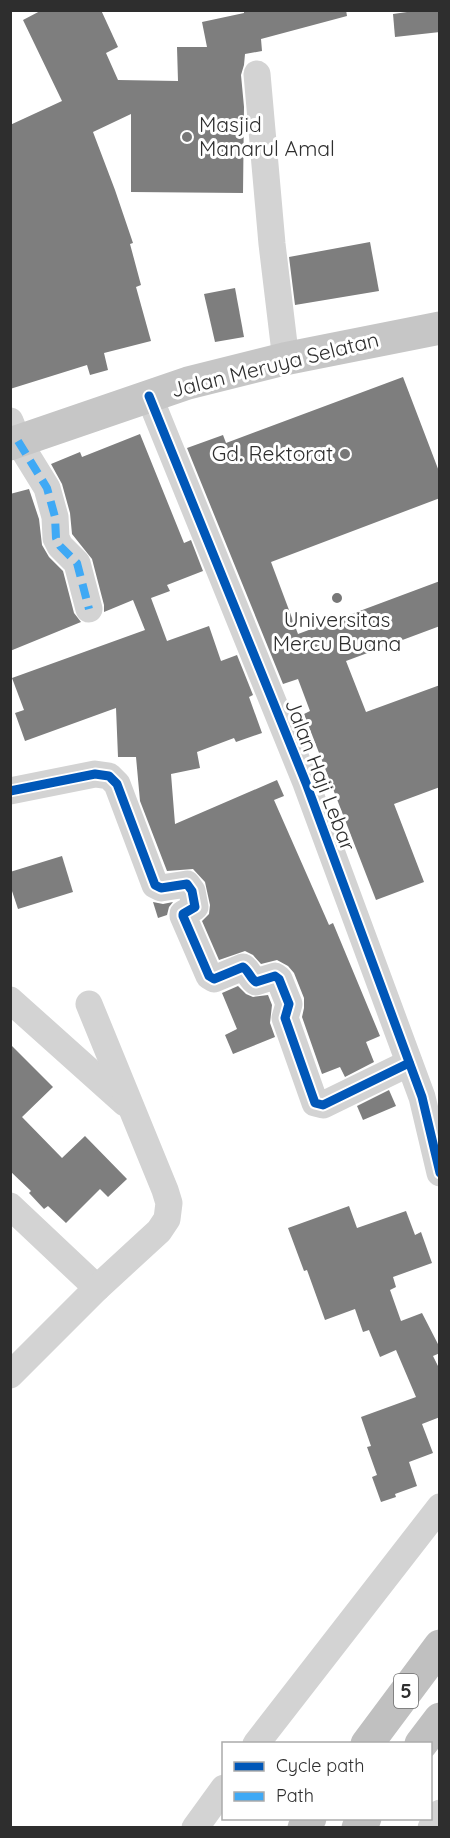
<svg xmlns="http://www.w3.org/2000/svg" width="450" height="1838" font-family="Quicksand,sans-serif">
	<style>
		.building { fill: #7e7e7e }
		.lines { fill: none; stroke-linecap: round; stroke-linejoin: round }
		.minor { stroke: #d3d3d3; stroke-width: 27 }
		.major { stroke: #c6c6c6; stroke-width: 33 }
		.highway { stroke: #c0c0c0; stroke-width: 33 }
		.quiet { stroke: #3fa9f5; stroke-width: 8; stroke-dasharray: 15 8; stroke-linecap: butt }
		.cycleway-casing { stroke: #fff; stroke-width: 13 }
		.cycleway { stroke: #0057b8; stroke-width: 9 }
		.poi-dot { fill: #777; stroke: #fff; stroke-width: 2 }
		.labels { text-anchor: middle; stroke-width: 6; stroke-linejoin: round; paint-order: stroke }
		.shield { fill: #fff; stroke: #6d6d6d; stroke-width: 1.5 }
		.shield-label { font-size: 20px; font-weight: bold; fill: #2e2e2e }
		.poi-label { font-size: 21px; fill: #2e2e2e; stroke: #fff; text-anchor: start }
		.street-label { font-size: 21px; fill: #2e2e2e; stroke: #fff }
	</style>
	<rect width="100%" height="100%" fill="#fff"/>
	<g class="building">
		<polygon points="42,10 101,10 118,47 106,53 118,80 178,81 177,47 207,47 202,22 244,13 244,10 346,10 347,16 261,39 262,51 245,54 244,65 241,75 244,107 243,193 131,192 131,114 93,132 115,190 133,243 130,244 141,285 136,287 151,341 104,353 108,370 90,375 87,365 10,389 10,125 62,101 23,20"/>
		<polygon points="421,10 440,10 440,32 395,37 393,14"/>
		<polygon points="370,242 379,291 295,305 289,257"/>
		<polygon points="235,288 244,337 215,342 204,294"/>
		<polygon points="403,377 440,474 440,498 271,562 298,634 440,581 440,626 346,661 366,712 440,685 440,787 394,804 424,882 376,900 304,714 310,711 298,679 283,684 187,448 223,435 226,443"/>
		<polygon points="140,434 184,543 191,540 203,571 167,585 170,591 151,598 167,641 209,626 221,661 237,655 253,695 249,697 262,733 236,742 234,738 197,752 200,768 171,774 175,824 277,780 284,796 274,800 329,925 333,923 380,1036 366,1042 374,1062 345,1077 340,1067 322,1074 302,1017 304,1008 304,998 294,973 288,966 277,960 261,964 253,955 245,951 219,960 202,921 209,914 210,905 205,882 193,869 167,871 140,801 136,757 118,757 116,708 25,741 15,713 24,710 12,678 145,630 133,600 104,612 104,605 92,559 72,534 70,513 62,484 51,464 80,452 82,457"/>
		<polygon points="29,489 39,519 42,545 49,557 63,571 74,613 81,622 10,651 10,494"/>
		<polygon points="62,856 73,892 18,909 10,885 10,872"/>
		<polygon points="153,902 163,904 173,902 169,907 167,915 158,918"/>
		<polygon points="238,986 246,994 253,997 268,995 272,1005 270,1023 275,1037 233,1054 225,1035 237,1029 222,993"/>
		<polygon points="10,1044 53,1087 22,1117 62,1158 85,1136 127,1179 108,1197 100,1189 66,1223 48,1206 44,1209 29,1193 31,1191 10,1171"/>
		<polygon points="389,1090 396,1106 363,1120 357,1106"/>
		<polygon points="349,1206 357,1228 406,1211 415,1235 421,1232 432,1263 393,1277 396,1287 390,1290 401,1321 422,1313 440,1348 440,1353 433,1356 440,1370 440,1417 422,1424 433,1453 409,1462 417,1486 395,1494 396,1497 381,1502 372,1477 377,1475 367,1447 371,1446 361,1417 416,1397 396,1350 380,1357 369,1330 363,1332 355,1309 325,1320 307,1270 304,1271 288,1228"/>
	</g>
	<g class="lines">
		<g class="minor">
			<polyline points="257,74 272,244 284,344 284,359"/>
			<polyline points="149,396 306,783 422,1097 440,1173"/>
			<polyline points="10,421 18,441 47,488 55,517 56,538 60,546 77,563 89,609"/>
			<path d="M10 791 95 774 109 776 117 784 155 885 161 888 187 884 192 891 195 907 183 914V916L209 976 214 979 243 967C249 971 250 978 256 982L275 976 279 979 289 1004 285 1018 315 1103 323 1105 409 1063"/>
			<polyline points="10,1000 125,1103"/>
			<polyline points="10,1206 97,1288"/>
			<polyline points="10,1375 97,1288 159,1231 167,1219 169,1203 165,1190 89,1004"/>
			<polyline points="256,1744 440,1507"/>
			<polyline points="195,1828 224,1788"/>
			<polyline points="431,1828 440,1813"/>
		</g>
		<polyline class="major" points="10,444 188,383 284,359 440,328"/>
		<g class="highway">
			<polyline points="367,1744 440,1646"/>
			<polyline points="421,1744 440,1719"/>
			<polyline points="304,1828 310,1818"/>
			<polyline points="358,1828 365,1818"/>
		</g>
		<polyline class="quiet" points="18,441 47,488 55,517 56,538 60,546 77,563 89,609"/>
		<defs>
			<g id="cycleway">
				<polyline points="149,396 306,783 422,1097 440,1173"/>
				<path d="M10 791 95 774 109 776 117 784 155 885 161 888 187 884 192 891 195 907 183 914V916L209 976 214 979 243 967C249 971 250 978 256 982L275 976 279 979 289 1004 285 1018 315 1103 323 1105 409 1063"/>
			</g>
		</defs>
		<use href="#cycleway" class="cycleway-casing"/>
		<use href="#cycleway" class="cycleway"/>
	</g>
	<g class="poi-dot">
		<circle cx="187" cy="137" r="6"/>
		<circle cx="345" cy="454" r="6"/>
		<circle cx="337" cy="598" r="6"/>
	</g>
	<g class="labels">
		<rect class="shield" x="394" y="1674" width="24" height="34" rx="4.5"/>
		<g class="shield-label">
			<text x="406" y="1698">5</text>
		</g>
		<g class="poi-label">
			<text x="199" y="132">Masjid<tspan x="199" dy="24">Manarul Amal</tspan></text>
			<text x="333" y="461" text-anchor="end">Gd. Rektorat</text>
			<text x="337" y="627" text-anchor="middle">Universitas<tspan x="337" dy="24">Mercu Buana</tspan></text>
		</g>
		<g class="street-label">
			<text transform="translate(275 365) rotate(-14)" y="7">Jalan Meruya Selatan</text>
			<text transform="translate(320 775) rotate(69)" y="7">Jalan Haji Lebar</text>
		</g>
	</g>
	<rect width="450" height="1838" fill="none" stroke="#2e2e2e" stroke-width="24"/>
	<rect x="222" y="1742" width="210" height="78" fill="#ffffff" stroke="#ababab" stroke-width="1.5"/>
	<rect x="234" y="1762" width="30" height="9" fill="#0057b8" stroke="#ababab" stroke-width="1.5"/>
	<text x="276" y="1772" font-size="18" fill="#2e2e2e">Cycle path</text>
	<rect x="234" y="1792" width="30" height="9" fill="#3fa9f5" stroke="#ababab" stroke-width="1.5"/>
	<text x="276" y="1802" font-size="18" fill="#2e2e2e">Path</text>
</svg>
